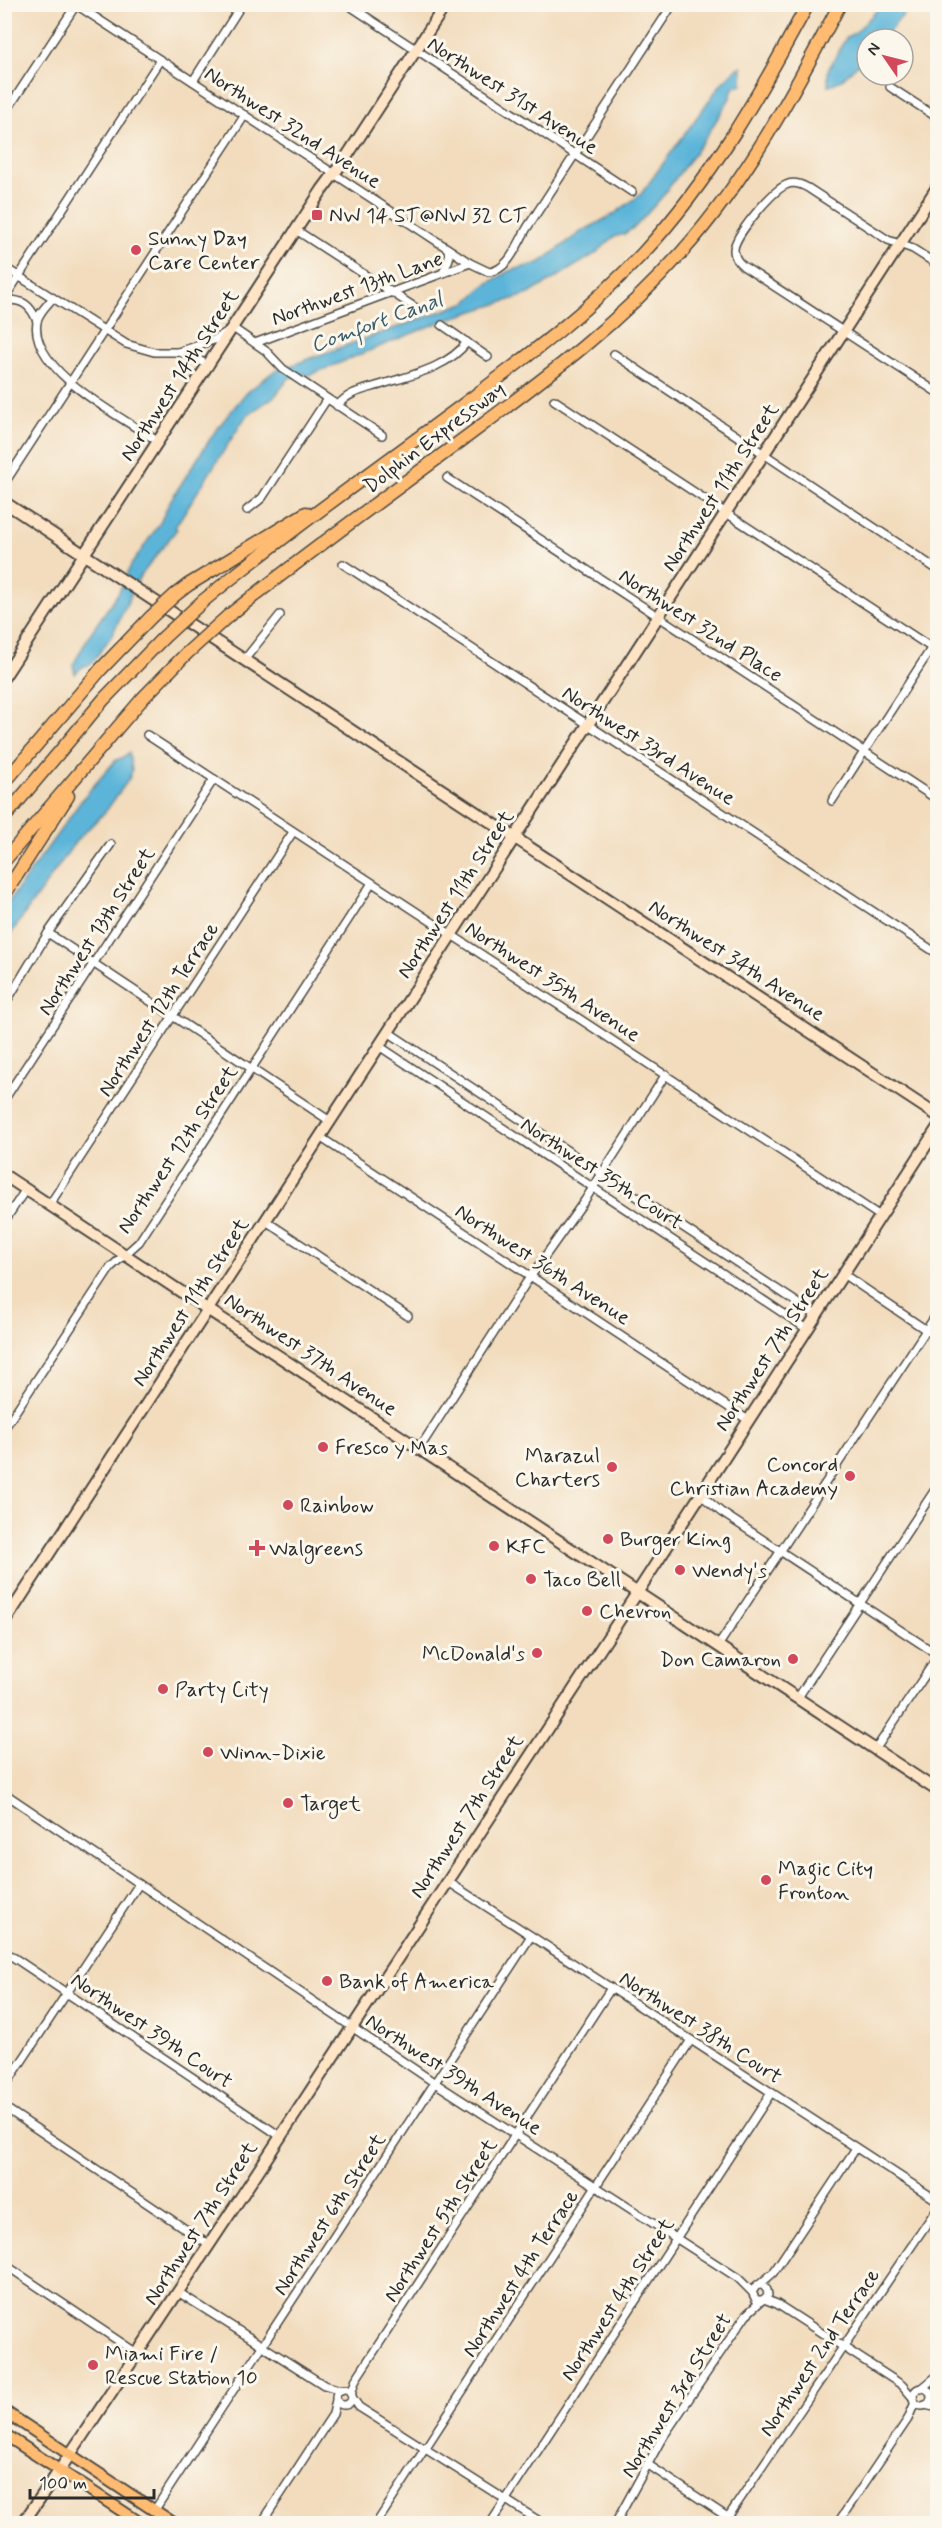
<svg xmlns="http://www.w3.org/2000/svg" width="942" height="2528" font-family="Mynerve,sans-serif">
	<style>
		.water { fill: #5cb5d9; stroke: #447082; stroke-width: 1.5 }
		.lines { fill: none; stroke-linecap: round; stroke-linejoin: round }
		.street-casing { stroke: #494641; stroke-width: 10 }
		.secondary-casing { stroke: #494641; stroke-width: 14 }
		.primary-casing { stroke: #494641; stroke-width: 14 }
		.highway-casing { stroke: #494641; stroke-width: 15 }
		.street { stroke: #fff; stroke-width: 7 }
		.secondary { stroke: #ffe4c6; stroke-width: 10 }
		.primary { stroke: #ffbb71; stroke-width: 10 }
		.highway { stroke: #ffbb71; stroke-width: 12 }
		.highway-bridge-casing { stroke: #494641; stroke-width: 15; stroke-linecap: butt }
		.highway-bridge { stroke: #ffbb71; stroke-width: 12 }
		.poi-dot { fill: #d1495b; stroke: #fbf7ec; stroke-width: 2 }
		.labels { text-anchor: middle; stroke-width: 6; stroke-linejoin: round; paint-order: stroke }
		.street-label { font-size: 21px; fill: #2b2b2b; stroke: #fbf7ec }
		.poi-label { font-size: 21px; fill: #2b2b2b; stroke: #fbf7ec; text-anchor: start }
		.water-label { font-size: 22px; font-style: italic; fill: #3c5b68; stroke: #fbf7ec }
	</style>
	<rect width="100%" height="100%" fill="#fbf7ec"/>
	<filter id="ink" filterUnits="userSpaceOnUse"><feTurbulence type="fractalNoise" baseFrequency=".0167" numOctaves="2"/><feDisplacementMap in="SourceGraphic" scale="12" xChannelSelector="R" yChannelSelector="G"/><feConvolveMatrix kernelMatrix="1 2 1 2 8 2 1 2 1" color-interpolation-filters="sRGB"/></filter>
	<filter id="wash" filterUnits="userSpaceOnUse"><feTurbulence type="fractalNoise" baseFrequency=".008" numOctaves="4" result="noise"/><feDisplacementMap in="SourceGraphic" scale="24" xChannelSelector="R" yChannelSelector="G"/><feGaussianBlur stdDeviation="1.35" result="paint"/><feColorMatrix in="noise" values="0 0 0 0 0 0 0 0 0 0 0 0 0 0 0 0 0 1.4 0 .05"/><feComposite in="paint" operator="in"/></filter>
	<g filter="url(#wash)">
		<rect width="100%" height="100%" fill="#f2dcbd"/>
		<g class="water">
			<polygon points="882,5 911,5 883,39 867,39 867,56 841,80 828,86 828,70 846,38 856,32"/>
			<polygon points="742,66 742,84 733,88 730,98 706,137 662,197 635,227 624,234 614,237 595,254 529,294 445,320 310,375 303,374 289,378 275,396 246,416 175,527 177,529 139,578 112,635 91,664 82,667 75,674 73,665 90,634 119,592 131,565 160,523 170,501 216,430 245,394 273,372 467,302 485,285 509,271 539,263 581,232 614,214 641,194 721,84 735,70"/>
			<polygon points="129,752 132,770 129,779 106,811 76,841 5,942 5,907 84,797 116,760 125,757"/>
		</g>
	</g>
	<g filter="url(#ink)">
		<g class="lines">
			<defs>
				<g id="street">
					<path d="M75 4 470 263 489 272C509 270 518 243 527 228L673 4"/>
					<polyline points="347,4 632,192"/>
					<polyline points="193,81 242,4"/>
					<polyline points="890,87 938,118"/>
					<polyline points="4,115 76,5"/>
					<polyline points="296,230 419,310"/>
					<path d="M938 265 913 249 888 240 808 188C801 184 793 181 786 185 772 191 734 236 734 250 734 257 738 262 743 266L938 393"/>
					<polyline points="4,267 126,344 154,352 178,352 194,357 209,366"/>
					<polyline points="443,273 449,259 448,249"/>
					<path d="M53 298C47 305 39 312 37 321 28 371 125 419 159 442"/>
					<polyline points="4,299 160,60"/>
					<path d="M4 300C22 299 30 304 37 321"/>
					<polyline points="442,325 488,357"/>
					<polyline points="255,343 470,263"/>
					<polyline points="178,352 214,340 233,328 266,351 283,369 382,435"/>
					<polyline points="614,354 938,570"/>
					<polyline points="554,400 938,652"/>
					<path d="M337 406C351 390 365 390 383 384 412 375 449 367 467 342"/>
					<polyline points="447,478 938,800"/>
					<polyline points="4,484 245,115"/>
					<polyline points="247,510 262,498 327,399"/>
					<polyline points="343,564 938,954"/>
					<polyline points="245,659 280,615"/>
					<polyline points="147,735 880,1216"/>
					<polyline points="832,801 938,638"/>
					<polyline points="48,933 330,1121"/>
					<polyline points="4,1006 48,933 111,844"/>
					<polyline points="388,1032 816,1315"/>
					<polyline points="379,1046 807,1329"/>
					<polyline points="4,1100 214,779"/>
					<polyline points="320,1137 748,1420"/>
					<polyline points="50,1204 293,832"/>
					<polyline points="266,1221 408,1316"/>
					<polyline points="4,1222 26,1189"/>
					<polyline points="843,1274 938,1338"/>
					<polyline points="4,1429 111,1267 139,1242 372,883"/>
					<polyline points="419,1449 526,1283 585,1200 666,1074"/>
					<polyline points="700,1494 721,1512 938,1655"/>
					<polyline points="4,1603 14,1609"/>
					<polyline points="718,1646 938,1312"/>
					<polyline points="797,1699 938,1485"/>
					<polyline points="875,1750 938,1656"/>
					<polyline points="4,1793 435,2083 738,2278 752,2292 756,2300 763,2300 768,2295 767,2290 763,2285 757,2285 752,2292"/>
					<polyline points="447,1881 938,2201"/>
					<polyline points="4,1951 280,2136"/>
					<polyline points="4,2088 139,1884"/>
					<polyline points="4,2107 209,2245"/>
					<polyline points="4,2264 138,2354"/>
					<polyline points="759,2285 773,2273 856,2148"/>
					<polyline points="178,2292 324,2385 341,2390"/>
					<polyline points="764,2299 777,2304 902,2385 914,2399"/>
					<circle cx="922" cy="2397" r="9"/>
					<polyline points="921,2389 938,2375"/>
					<circle cx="344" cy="2397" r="8"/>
					<polyline points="351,2394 356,2379 611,1988"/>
					<polyline points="352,2397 359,2407 544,2524"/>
					<polyline points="925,2405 938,2408"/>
					<polyline points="647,2464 738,2524"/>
					<polyline points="154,2511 531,1936"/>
					<polyline points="728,2517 938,2207"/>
					<polyline points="261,2524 333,2414 336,2400"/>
					<polyline points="376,2524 691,2040"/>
					<polyline points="490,2524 771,2093"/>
					<polyline points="615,2524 661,2440 746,2315 761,2301"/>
					<polyline points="837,2524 908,2419 915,2402"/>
				</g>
				<g id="secondary">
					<polyline points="4,502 938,1116"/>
					<polyline points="4,677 322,190 345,159 446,4"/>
					<polyline points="4,1175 938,1791"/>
					<polyline points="4,1623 938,186"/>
					<polyline points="22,2524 59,2471 243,2194 637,1593 938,1127"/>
				</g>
				<g id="primary">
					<polyline points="4,2411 175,2524"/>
					<polyline points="4,2434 142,2524"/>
				</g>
				<g id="highway">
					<polyline points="175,595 188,585 306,513"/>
					<path d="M203 601C286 533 374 471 460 407 524 359 588 312 643 253 712 179 760 93 808 4"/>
					<path d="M227 617C308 552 394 491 477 429 552 373 620 322 682 252 748 178 794 91 840 4"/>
					<polyline points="4,783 101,669 151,617"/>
					<polyline points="4,818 104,699 163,638"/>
					<polyline points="4,861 143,698 186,654"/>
					<polyline points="4,895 68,796"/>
				</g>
			</defs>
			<use href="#street" class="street-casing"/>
			<use href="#secondary" class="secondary-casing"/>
			<use href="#primary" class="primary-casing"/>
			<use href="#highway" class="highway-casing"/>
			<use href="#street" class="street"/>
			<use href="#secondary" class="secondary"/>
			<use href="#primary" class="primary"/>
			<use href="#highway" class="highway"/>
			<defs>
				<g id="highway-bridge">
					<polyline points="151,617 175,595"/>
					<polyline points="163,638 203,601"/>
					<polyline points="186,654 227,617"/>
				</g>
			</defs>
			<use href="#highway-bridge" class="highway-bridge-casing"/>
			<use href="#highway-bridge" class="highway-bridge"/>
		</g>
	</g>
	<g class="poi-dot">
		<rect x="311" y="209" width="12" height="12" rx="3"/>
		<circle cx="136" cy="250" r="6"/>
		<circle cx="323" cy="1447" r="6"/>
		<circle cx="612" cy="1467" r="6"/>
		<circle cx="850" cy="1476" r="6"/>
		<circle cx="288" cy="1505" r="6"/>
		<circle cx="608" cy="1539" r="6"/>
		<circle cx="494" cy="1546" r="6"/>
		<path d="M254 1539h6v6h6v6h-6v6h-6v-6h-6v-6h6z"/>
		<circle cx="680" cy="1570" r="6"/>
		<circle cx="531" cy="1579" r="6"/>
		<circle cx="587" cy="1611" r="6"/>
		<circle cx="537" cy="1653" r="6"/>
		<circle cx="793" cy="1659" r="6"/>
		<circle cx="163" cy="1689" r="6"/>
		<circle cx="208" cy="1752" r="6"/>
		<circle cx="288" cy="1803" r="6"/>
		<circle cx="766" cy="1880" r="6"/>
		<circle cx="327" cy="1981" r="6"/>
		<circle cx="93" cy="2365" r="6"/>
	</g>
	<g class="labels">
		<g class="street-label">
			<text transform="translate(513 95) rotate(33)" y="7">Northwest 31st Avenue</text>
			<text transform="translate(293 127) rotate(33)" y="7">Northwest 32nd Avenue</text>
			<text transform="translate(357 288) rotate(-20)" y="7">Northwest 13th Lane</text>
			<text transform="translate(179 375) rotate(-57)" y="7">Northwest 14th Street</text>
			<text transform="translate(434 437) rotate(-37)" y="7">Dolphin Expressway</text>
			<text transform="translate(720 487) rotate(-57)" y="7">Northwest 11th Street</text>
			<text transform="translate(701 625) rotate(33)" y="7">Northwest 32nd Place</text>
			<text transform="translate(649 745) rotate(33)" y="7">Northwest 33rd Avenue</text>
			<text transform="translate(455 894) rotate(-57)" y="7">Northwest 11th Street</text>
			<text transform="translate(96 931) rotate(-57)" y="7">Northwest 13th Street</text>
			<text transform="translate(737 960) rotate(33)" y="7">Northwest 34th Avenue</text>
			<text transform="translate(553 981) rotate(33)" y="7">Northwest 35th Avenue</text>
			<text transform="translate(158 1009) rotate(-57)" y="7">Northwest 12th Terrace</text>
			<text transform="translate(177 1149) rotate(-56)" y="7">Northwest 12th Street</text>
			<text transform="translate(602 1173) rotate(33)" y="7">Northwest 35th Court</text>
			<text transform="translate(543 1264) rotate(33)" y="7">Northwest 36th Avenue</text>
			<text transform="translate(190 1302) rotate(-57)" y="7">Northwest 11th Street</text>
			<text transform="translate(771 1349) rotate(-57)" y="7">Northwest 7th Street</text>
			<text transform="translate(311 1354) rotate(34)" y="7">Northwest 37th Avenue</text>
			<text transform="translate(466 1816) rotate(-57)" y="7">Northwest 7th Street</text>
			<text transform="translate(701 2027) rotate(33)" y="7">Northwest 38th Court</text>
			<text transform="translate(152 2030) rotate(34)" y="7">Northwest 39th Court</text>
			<text transform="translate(454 2074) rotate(33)" y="7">Northwest 39th Avenue</text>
			<text transform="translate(329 2214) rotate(-57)" y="7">Northwest 6th Street</text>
			<text transform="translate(440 2220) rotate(-57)" y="7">Northwest 5th Street</text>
			<text transform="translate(200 2223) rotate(-57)" y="7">Northwest 7th Street</text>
			<text transform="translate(520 2273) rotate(-57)" y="7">Northwest 4th Terrace</text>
			<text transform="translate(617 2299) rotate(-57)" y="7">Northwest 4th Street</text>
			<text transform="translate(819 2352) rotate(-56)" y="7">Northwest 2nd Terrace</text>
			<text transform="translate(676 2395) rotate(-58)" y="7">Northwest 3rd Street</text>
		</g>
		<g class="poi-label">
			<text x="329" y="222">NW 14 ST@NW 32 CT</text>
			<text x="148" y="245">Sunny Day<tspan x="148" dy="24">Care Center</tspan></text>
			<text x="335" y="1454">Fresco y Mas</text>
			<text x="600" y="1462" text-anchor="end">Marazul<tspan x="600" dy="24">Charters</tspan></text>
			<text x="838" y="1471" text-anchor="end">Concord<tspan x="838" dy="24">Christian Academy</tspan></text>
			<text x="300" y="1512">Rainbow</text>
			<text x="620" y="1546">Burger King</text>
			<text x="506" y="1553">KFC</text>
			<text x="269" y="1555">Walgreens</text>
			<text x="692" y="1577">Wendy's</text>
			<text x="543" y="1586">Taco Bell</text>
			<text x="599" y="1618">Chevron</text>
			<text x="525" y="1660" text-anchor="end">McDonald's</text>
			<text x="781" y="1666" text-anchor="end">Don Camaron</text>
			<text x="175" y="1696">Party City</text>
			<text x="220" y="1759">Winn-Dixie</text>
			<text x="300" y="1810">Target</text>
			<text x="778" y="1875">Magic City<tspan x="778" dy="24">Fronton</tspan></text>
			<text x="339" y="1988">Bank of America</text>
			<text x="105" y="2360">Miami Fire /<tspan x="105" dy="24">Rescue Station 10</tspan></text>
		</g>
		<g class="water-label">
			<text transform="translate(376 321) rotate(-20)" y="8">Comfort Canal</text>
		</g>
	</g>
	<rect width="942" height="2528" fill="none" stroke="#fbf7ec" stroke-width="24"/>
	<g transform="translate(885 57) rotate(305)"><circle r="28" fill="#fbf7ec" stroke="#a8a59f" stroke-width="1.5"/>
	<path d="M0-4.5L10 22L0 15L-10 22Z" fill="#d1495b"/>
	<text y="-9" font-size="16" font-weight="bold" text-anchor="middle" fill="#2b2b2b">N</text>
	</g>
	<path d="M30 2489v9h124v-9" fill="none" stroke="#2b2b2b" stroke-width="3"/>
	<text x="39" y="2489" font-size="18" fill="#2b2b2b" stroke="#fbf7ec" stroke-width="4.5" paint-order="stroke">100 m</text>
</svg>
